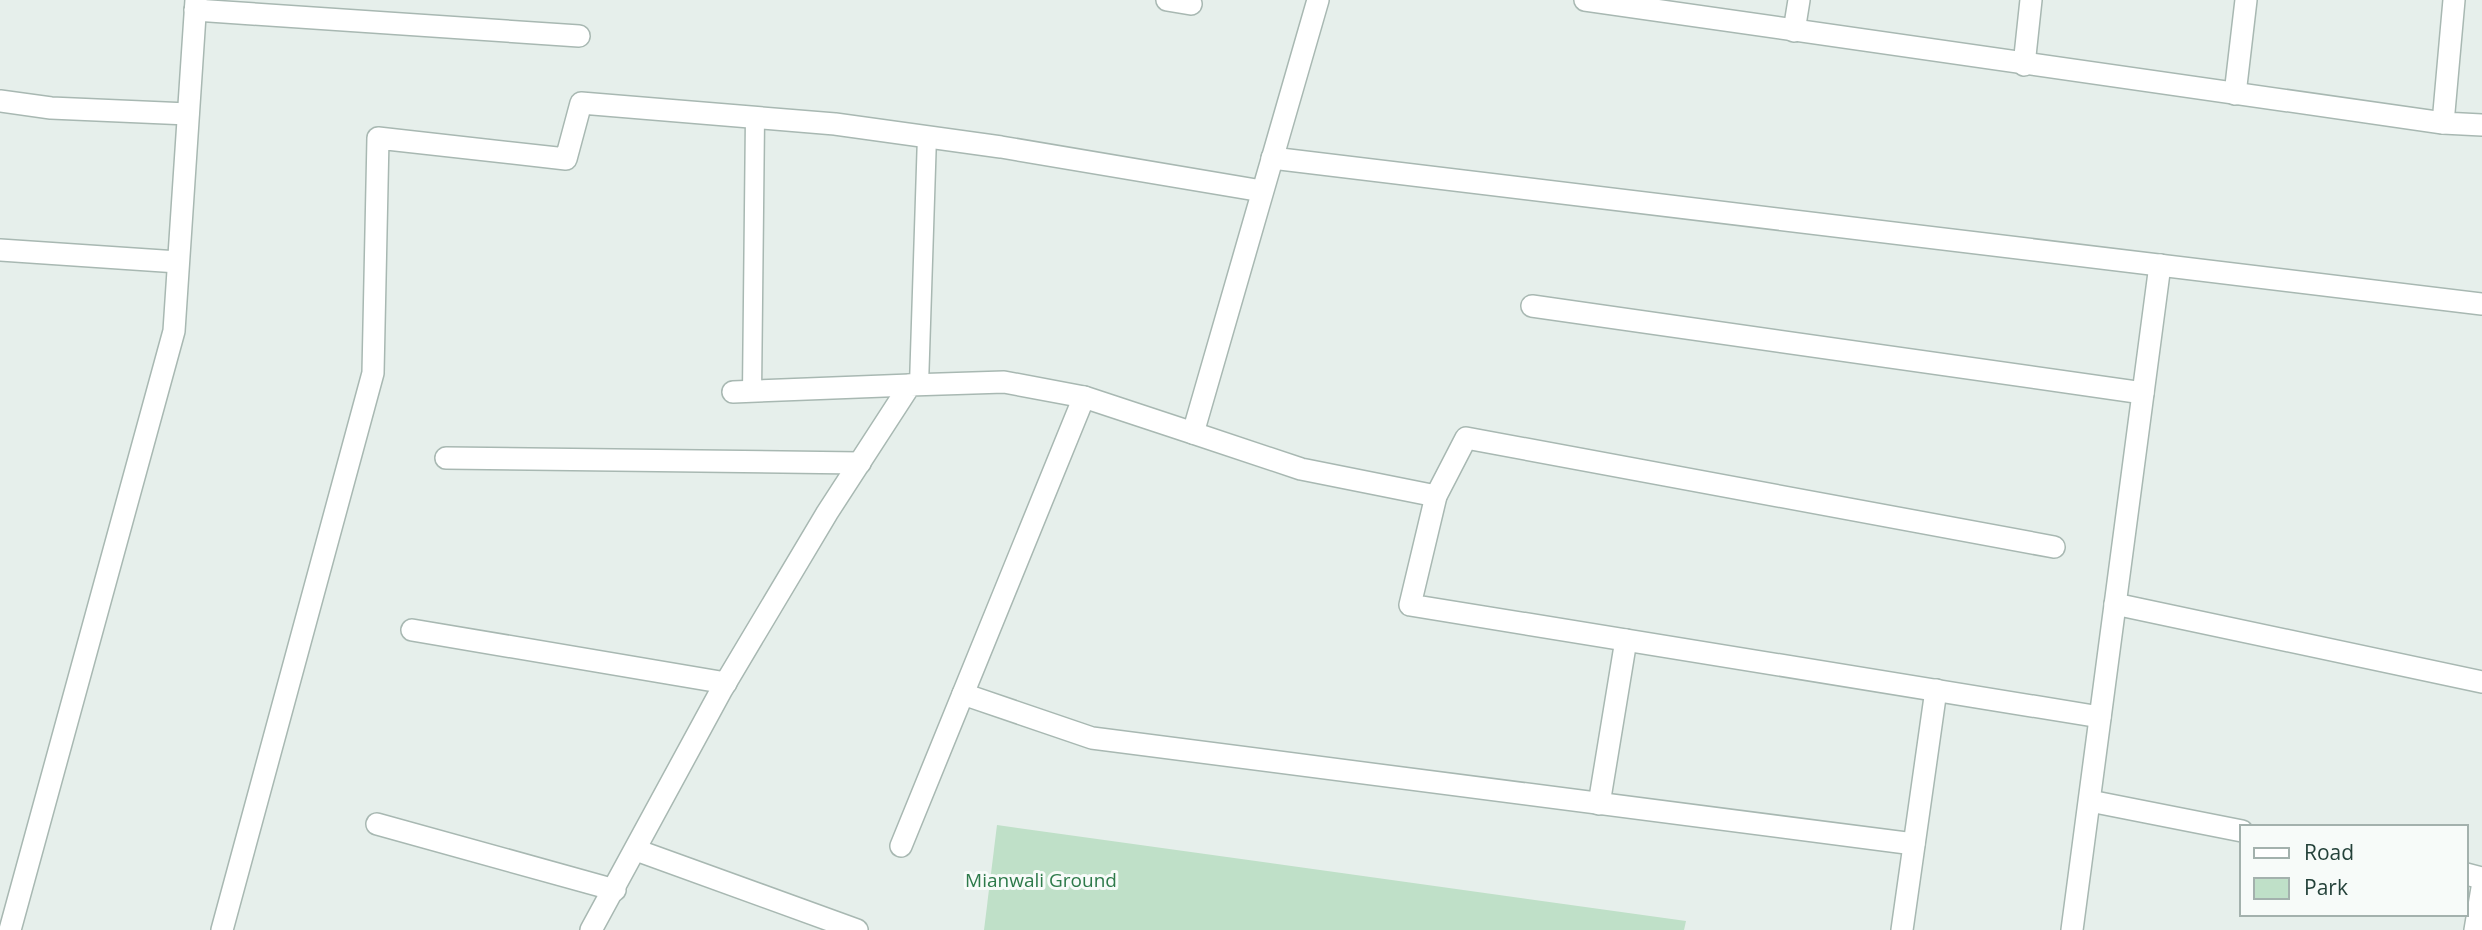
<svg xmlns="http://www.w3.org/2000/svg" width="2482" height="930" font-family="'Open Sans',sans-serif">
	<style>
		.green { fill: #bfe0c8 }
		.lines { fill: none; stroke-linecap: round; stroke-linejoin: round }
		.service-casing { stroke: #a8b8b2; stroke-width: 21 }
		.minor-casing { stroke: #a8b8b2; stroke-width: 24 }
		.tertiary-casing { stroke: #a8b8b2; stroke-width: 24 }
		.service { stroke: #fff; stroke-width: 18 }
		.minor { stroke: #fff; stroke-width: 21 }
		.tertiary { stroke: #fff; stroke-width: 21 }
		.labels { text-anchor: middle; stroke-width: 6; stroke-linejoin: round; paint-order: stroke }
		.park-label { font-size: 19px; fill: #2d7a4a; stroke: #f7fbf9 }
	</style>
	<rect width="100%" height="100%" fill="#e6efeb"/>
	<polygon class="green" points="997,825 1686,921 1684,930 984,930"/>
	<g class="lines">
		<defs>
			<g id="service">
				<polyline points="919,385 927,136"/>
				<polyline points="752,392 755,118"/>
			</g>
			<g id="minor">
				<polyline points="1167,0 1191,4"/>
				<polyline points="1585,0 2443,123"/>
				<polyline points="2454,0 2443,123 2482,125"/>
				<polyline points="195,10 579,36"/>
				<polyline points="1794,31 1799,0"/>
				<polyline points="2024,65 2031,0"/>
				<polyline points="2235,94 2246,0"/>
				<polyline points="0,101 51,108 188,114"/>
				<polyline points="1272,158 2482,304"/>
				<polyline points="0,250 178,262"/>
				<polyline points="1532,306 2143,393"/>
				<polyline points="733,392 910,385"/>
				<polyline points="1193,433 1301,469 1436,496"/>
				<polyline points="446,458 860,463"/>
				<polyline points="2054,547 1466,438 1436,496 1410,605 2100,717"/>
				<polyline points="2115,604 2482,682"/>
				<polyline points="412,630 726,683"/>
				<polyline points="963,694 1092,738 1914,844"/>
				<polyline points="2090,801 2242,831"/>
				<polyline points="1599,804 1626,640"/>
				<polyline points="377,824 615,890"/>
				<polyline points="901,846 1084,397"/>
				<polyline points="636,850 857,930"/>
				<polyline points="2466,874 2482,878"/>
				<polyline points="10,930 174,331 196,0"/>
				<polyline points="222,930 373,373 378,138 566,159 581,103 835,124 1001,147 1262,191"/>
				<polyline points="1902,930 1936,690"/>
				<polyline points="2072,930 2160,265"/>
				<polyline points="2475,930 2482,888"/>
			</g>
			<polyline id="tertiary" points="591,930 722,689 827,513 910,385 1004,382 1084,397 1193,433 1318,0"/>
		</defs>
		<use href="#service" class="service-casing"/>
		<use href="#minor" class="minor-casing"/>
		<use href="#tertiary" class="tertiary-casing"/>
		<use href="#service" class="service"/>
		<use href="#minor" class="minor"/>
		<use href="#tertiary" class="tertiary"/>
	</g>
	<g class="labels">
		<g class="park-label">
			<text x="1041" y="887">Mianwali Ground</text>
		</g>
	</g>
	<rect x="2240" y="825" width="228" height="91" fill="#f7fbf9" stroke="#a3b1ad" stroke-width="2"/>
	<rect x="2254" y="848" width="35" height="10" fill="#ffffff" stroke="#a3b1ad" stroke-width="2"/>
	<text x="2304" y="860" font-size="21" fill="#24423a">Road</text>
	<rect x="2254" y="878" width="35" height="21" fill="#bfe0c8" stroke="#a3b1ad" stroke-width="2"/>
	<text x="2304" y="895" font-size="21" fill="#24423a">Park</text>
</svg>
